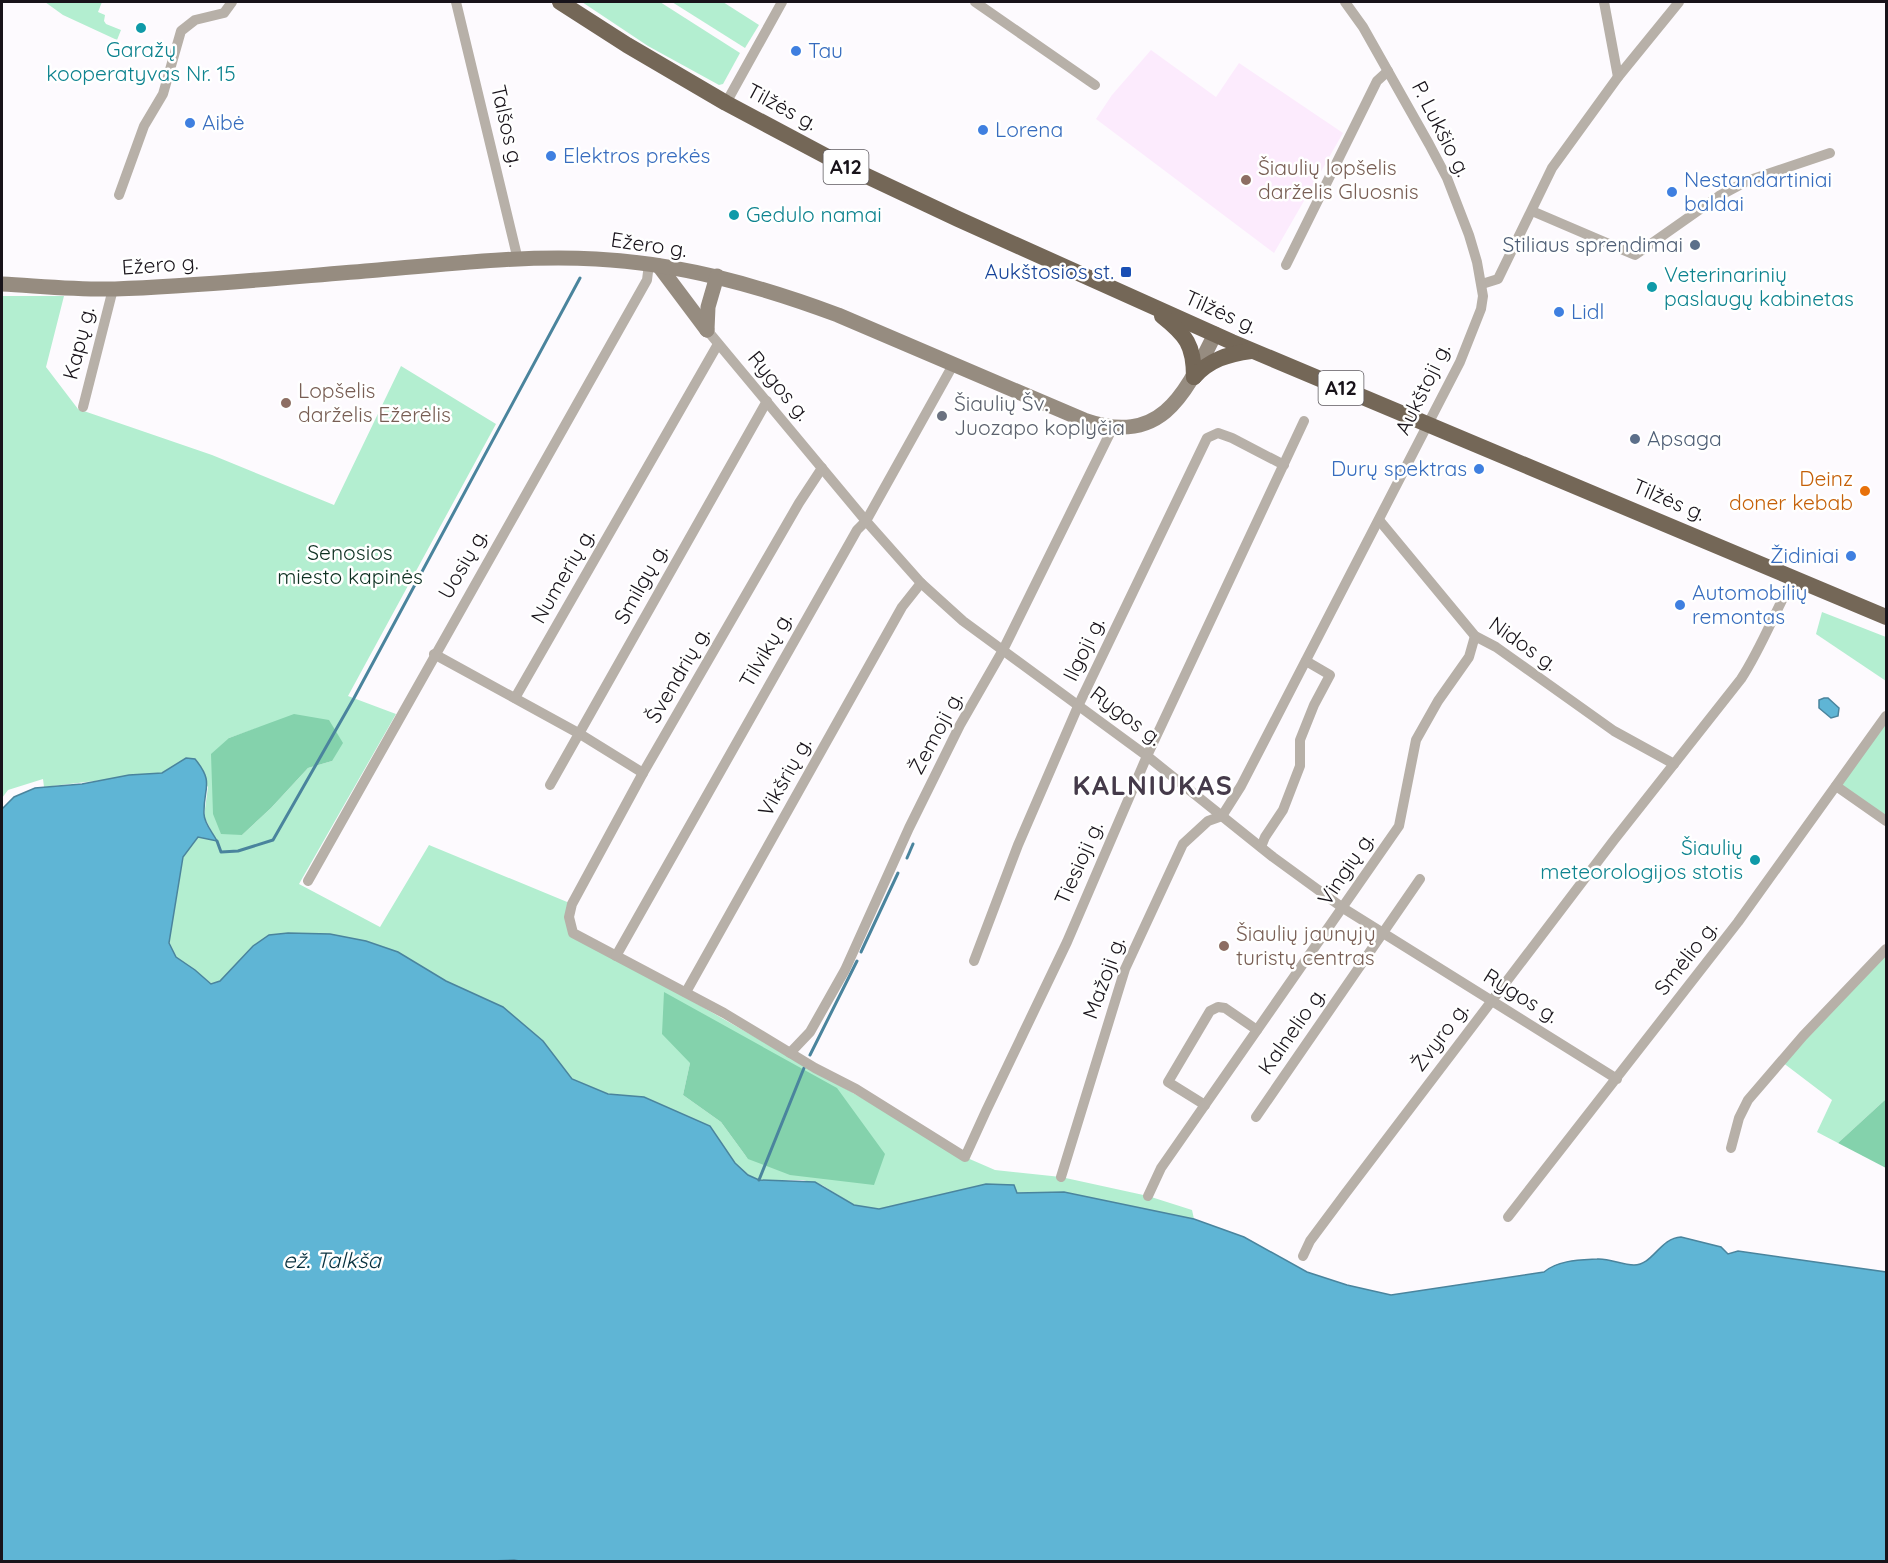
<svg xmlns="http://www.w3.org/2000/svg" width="1888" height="1563" font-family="Quicksand,sans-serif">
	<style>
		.education { fill: #fcebfd }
		.green { fill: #b3eed0; fill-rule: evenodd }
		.forest { fill: #84d2ac }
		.water { fill: #5fb5d5; stroke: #4a849d; stroke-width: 1.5 }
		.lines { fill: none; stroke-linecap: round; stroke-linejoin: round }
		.stream { stroke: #4a849d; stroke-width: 3 }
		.minor { stroke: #b7b0a8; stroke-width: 10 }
		.secondary { stroke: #968c80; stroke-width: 15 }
		.trunk { stroke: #746757; stroke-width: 16 }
		.culture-dot { fill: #0f9aa8; stroke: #fff; stroke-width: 2 }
		.shop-dot { fill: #3f7fe0; stroke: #fff; stroke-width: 2 }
		.education-dot { fill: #8d6e63; stroke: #fff; stroke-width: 2 }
		.service-dot { fill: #5c6f8a; stroke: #fff; stroke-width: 2 }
		.transit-dot { fill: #1a4fb4; stroke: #fff; stroke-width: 2 }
		.worship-dot { fill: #6b7280; stroke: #fff; stroke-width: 2 }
		.food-dot { fill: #e8710a; stroke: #fff; stroke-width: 2 }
		.labels { text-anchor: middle; stroke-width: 5; stroke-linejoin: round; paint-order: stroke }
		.shield { fill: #fff; stroke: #5d5a5f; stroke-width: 1.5 }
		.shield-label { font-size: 20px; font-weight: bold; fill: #18131a }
		.culture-label { font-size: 21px; fill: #0d838f; stroke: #fff; text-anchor: start }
		.shop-label { font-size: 21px; fill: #366cbe; stroke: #fff; text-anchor: start }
		.street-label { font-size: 21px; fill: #18131a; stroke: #fff }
		.education-label { font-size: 21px; fill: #785e54; stroke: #fff; text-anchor: start }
		.service-label { font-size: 21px; fill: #4e5e75; stroke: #fff; text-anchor: end }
		.transit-label { font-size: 21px; fill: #164399; stroke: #fff; text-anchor: end }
		.worship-label { font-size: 21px; fill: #5b616d; stroke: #fff; text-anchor: start }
		.food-label { font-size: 21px; fill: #c56008; stroke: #fff; text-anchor: end }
		.park-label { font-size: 21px; fill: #0d3021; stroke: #fff }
		.water-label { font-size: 22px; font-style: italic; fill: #07303e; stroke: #fff }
		.district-label { font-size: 27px; font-weight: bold; letter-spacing: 1.5px; fill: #453a4a; stroke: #fff }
	</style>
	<rect width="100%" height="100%" fill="#fdfafe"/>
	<polygon class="education" points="1151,50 1216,97 1239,63 1343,133 1274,253 1096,119 1112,95"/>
	<g class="green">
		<polygon points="45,2 102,2 98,12 105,15 104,21 106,24 121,30 117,40 63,15"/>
		<polygon points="582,2 660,2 740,53 723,84 719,85 648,46"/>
		<polygon points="672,2 723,2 759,25 745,48"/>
		<path d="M2 296H64L46 367 78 409 212 455 334 505 401 366 496 424 348 696 396 714 299 884 380 927 429 845 572 904 573 933 965 1157 995 1170 1061 1177 1148 1196 1192 1210 1194 1219 1064 1192 1017 1193 986 1184 879 1209 854 1205 822 1185 803 1180H759L748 1175 735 1163 710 1126 644 1097 608 1094 572 1079 543 1041 503 1007 446 981 398 952 253 946 220 981 212 984 195 970 176 957 169 943 183 857 198 837 216 840 204 816 208 787 186 759 162 773 44 787 43 779 8 790 2 798ZM260 727 332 761 308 768 271 808 242 835 229 738ZM690 1063 748 1159 721 1122 683 1095Z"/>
		<polygon points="1822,612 1886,637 1886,681 1816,634"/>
		<polygon points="1886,716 1886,821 1836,786"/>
		<polygon points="1886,949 1886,1099 1838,1143 1817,1132 1832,1100 1782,1062"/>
	</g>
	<g class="forest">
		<polygon points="294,714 329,720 343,743 332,761 308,768 271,808 242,835 221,834 213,814 211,754 229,738"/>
		<polygon points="664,992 837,1088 885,1154 874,1185 790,1175 748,1159 721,1122 683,1095 690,1063 662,1034"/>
		<polygon points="1886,1099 1886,1168 1838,1143"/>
	</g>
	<g class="water">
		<polygon points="1824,698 1828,698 1839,708 1838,716 1831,718 1819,708 1819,700"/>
		<path d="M186 758 195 759C215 783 203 788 204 814 204 823 213 833 217 841L198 837 183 857 169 943 176 957 195 970 211 984 220 981 253 946 269 935 288 933 330 934 366 941 398 952 446 981 503 1007 543 1041 572 1079 608 1094 644 1097 710 1126 735 1163 748 1175 759 1180 815 1182 854 1205 879 1209 986 1184 1014 1185 1017 1193 1064 1192 1194 1219 1244 1237 1307 1272 1347 1285 1391 1295 1544 1272C1558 1260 1580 1260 1597 1259 1609 1258 1622 1265 1634 1265 1653 1265 1660 1238 1681 1237L1721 1247 1728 1254 1738 1251 1886 1272V1561L525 1562 514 1560 467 1562 2 1561V809L14 797 35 788 82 784 129 775 162 773Z"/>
	</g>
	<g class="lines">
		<g class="stream">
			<polyline points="217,841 221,852 238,851 273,840 354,698 580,278"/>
			<polyline points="907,858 913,844"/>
			<polyline points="861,952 898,873"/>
			<polyline points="810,1055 857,961"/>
			<polyline points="759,1180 804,1068"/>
		</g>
		<g class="minor">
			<polyline points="456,2 518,260"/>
			<polyline points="975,2 1095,85"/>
			<polyline points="1604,2 1618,77"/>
			<polyline points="726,103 782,2"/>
			<polyline points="119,195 144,126 163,94 181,31 195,20 224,13 232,2"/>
			<polyline points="1532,211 1635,255 1719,196 1747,181 1830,153"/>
			<polyline points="1286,265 1377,81 1388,71"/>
			<polyline points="1482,284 1498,279 1552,168 1618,77 1679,2"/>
			<polyline points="707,330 866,521 921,583 963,621 1147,756 1273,857 1343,908 1617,1079"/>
			<polyline points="83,407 113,289"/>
			<polyline points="822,468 799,503 643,773 572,904 569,917 573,933 724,1013 815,1068 856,1089 965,1157 986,1111 1067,942 1147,756 1304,421"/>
			<polyline points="1379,520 1475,636 1496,647 1614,731 1674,764"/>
			<polyline points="434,654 580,734 643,773"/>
			<polyline points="515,698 718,344"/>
			<polyline points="550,785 767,401"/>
			<polyline points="1836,786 1886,821"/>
			<polyline points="1261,847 1265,837 1283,810 1300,766 1300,740 1314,705 1330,675 1306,661"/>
			<polyline points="308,881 647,280 649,264"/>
			<polyline points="616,956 857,530 866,521 953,365"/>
			<polyline points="974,961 1018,845 1079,704 1207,438 1218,433 1232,438 1284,465"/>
			<polyline points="686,992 902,607 921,583"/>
			<polyline points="790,1053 810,1032 845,970 909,828 960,725 1003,650 1113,427"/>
			<polyline points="1205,1105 1168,1082 1210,1011 1218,1007 1225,1008 1257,1030"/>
			<polyline points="1256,1117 1420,879"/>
			<polyline points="1731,1148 1739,1118 1748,1100 1803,1036 1886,949"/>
			<polyline points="1061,1177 1125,969 1183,844 1208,821 1222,816 1241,786 1460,362 1481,309 1483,296 1477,262 1469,235 1447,178 1429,144 1363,27 1345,2"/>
			<polyline points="1148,1196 1161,1168 1399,826 1416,740 1438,701 1469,657 1475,636"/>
			<polyline points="1508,1217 1738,922 1886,716"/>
			<path d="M1303 1256 1310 1241 1345 1194 1614 840 1741 679C1762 647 1775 611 1794 577"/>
		</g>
		<g class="secondary">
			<polyline points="659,266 707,330"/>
			<path d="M2 284C39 286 77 290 115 289 203 286 290 277 378 270 450 264 523 255 596 259 679 263 760 286 838 315L1084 420C1162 447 1185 394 1215 334"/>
			<polyline points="707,330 708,307 717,276"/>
		</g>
		<g class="trunk">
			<polyline points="560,2 627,45 726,103 837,162 958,219 1232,342 1886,617"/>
			<path d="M1162 316C1186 335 1194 345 1194 377"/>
			<path d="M1194 377C1209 360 1228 354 1251 351"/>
		</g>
	</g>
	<g class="culture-dot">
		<circle cx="141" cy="28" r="6"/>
		<circle cx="734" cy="215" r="6"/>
		<circle cx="1652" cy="287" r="6"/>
		<circle cx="1755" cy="860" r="6"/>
	</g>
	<g class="shop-dot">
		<circle cx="796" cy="51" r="6"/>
		<circle cx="190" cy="123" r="6"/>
		<circle cx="983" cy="130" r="6"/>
		<circle cx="551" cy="156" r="6"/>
		<circle cx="1672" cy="192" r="6"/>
		<circle cx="1559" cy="312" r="6"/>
		<circle cx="1479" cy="469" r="6"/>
		<circle cx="1851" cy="556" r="6"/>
		<circle cx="1680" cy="605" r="6"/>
	</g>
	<g class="education-dot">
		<circle cx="1246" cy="180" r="6"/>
		<circle cx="286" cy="403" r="6"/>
		<circle cx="1224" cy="946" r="6"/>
	</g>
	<g class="service-dot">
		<circle cx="1695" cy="245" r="6"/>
		<circle cx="1635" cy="439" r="6"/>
	</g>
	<rect class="transit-dot" x="1120" y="266" width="12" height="12" rx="3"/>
	<circle class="worship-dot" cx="942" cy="416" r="6"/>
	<circle class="food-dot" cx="1865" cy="491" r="6"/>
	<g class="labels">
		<g class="shield">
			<rect x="823.5" y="150" width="45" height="34" rx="4.5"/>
			<rect x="1318.5" y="371" width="45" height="34" rx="4.5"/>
		</g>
		<g class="shield-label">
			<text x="846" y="174">A12</text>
			<text x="1341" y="395">A12</text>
		</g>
		<g class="culture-label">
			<text x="141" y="57" text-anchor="middle">Garažų<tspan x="141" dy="24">kooperatyvas Nr. 15</tspan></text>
			<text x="746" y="222">Gedulo namai</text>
			<text x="1664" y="282">Veterinarinių<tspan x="1664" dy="24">paslaugų kabinetas</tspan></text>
			<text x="1743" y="855" text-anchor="end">Šiaulių<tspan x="1743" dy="24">meteorologijos stotis</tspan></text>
		</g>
		<g class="shop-label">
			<text x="808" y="58">Tau</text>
			<text x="202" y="130">Aibė</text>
			<text x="995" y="137">Lorena</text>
			<text x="563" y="163">Elektros prekės</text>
			<text x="1684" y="187">Nestandartiniai<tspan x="1684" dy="24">baldai</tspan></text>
			<text x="1571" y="319">Lidl</text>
			<text x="1467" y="476" text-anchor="end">Durų spektras</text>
			<text x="1839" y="563" text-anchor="end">Židiniai</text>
			<text x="1692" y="600">Automobilių<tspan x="1692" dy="24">remontas</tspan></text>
		</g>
		<g class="street-label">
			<text transform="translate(782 107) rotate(28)" y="7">Tilžės g.</text>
			<text transform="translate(507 126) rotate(77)" y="7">Talšos g.</text>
			<text transform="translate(1441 129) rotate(63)" y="7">P. Lukšio g.</text>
			<text transform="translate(649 245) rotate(8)" y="7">Ežero g.</text>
			<text transform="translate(160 265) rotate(-4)" y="7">Ežero g.</text>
			<text transform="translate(1221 312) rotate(24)" y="7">Tilžės g.</text>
			<text transform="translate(79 343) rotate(-76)" y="7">Kapų g.</text>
			<text transform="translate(779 386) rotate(50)" y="7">Rygos g.</text>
			<text transform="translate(1423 389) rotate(-64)" y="7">Aukštoji g.</text>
			<text transform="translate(1669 500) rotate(23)" y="7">Tilžės g.</text>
			<text transform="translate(463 564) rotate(-60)" y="7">Uosių g.</text>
			<text transform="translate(563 576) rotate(-60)" y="7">Numerių g.</text>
			<text transform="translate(641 584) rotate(-61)" y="7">Smilgų g.</text>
			<text transform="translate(1523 644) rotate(35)" y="7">Nidos g.</text>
			<text transform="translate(1084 649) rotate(-64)" y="7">Ilgoji g.</text>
			<text transform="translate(766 650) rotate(-60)" y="7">Tilvikų g.</text>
			<text transform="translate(678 675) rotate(-60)" y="7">Švendrių g.</text>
			<text transform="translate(1126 716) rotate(37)" y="7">Rygos g.</text>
			<text transform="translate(936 733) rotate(-62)" y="7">Žemoji g.</text>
			<text transform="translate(785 777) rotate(-61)" y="7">Vikšrių g.</text>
			<text transform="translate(1079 863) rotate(-66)" y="7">Tiesioji g.</text>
			<text transform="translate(1346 869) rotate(-56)" y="7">Vingių g.</text>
			<text transform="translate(1686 958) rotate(-52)" y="7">Smėlio g.</text>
			<text transform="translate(1104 978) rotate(-70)" y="7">Mažoji g.</text>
			<text transform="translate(1521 996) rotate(32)" y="7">Rygos g.</text>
			<text transform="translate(1292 1031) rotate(-55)" y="7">Kalnelio g.</text>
			<text transform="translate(1440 1037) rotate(-53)" y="7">Žvyro g.</text>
		</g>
		<g class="education-label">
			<text x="1258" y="175">Šiaulių lopšelis<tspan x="1258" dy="24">darželis Gluosnis</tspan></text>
			<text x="298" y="398">Lopšelis<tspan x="298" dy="24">darželis Ežerėlis</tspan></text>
			<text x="1236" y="941">Šiaulių jaunųjų<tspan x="1236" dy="24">turistų centras</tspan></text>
		</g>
		<g class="service-label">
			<text x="1683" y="252">Stiliaus sprendimai</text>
			<text x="1647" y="446" text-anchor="start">Apsaga</text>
		</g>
		<g class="transit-label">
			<text x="1114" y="279">Aukštosios st.</text>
		</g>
		<g class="worship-label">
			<text x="954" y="411">Šiaulių Šv.<tspan x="954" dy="24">Juozapo koplyčia</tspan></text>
		</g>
		<g class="food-label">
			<text x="1853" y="486">Deinz<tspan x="1853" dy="24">doner kebab</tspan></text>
		</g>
		<g class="park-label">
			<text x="350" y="560">Senosios<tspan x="350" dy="24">miesto kapinės</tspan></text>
		</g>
		<g class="water-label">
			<text x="332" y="1268">ež. Talkša</text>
		</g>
		<g class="district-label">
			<text x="1153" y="795">KALNIUKAS</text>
		</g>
	</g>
	<rect width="1888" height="1563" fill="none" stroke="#18131a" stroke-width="6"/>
</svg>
